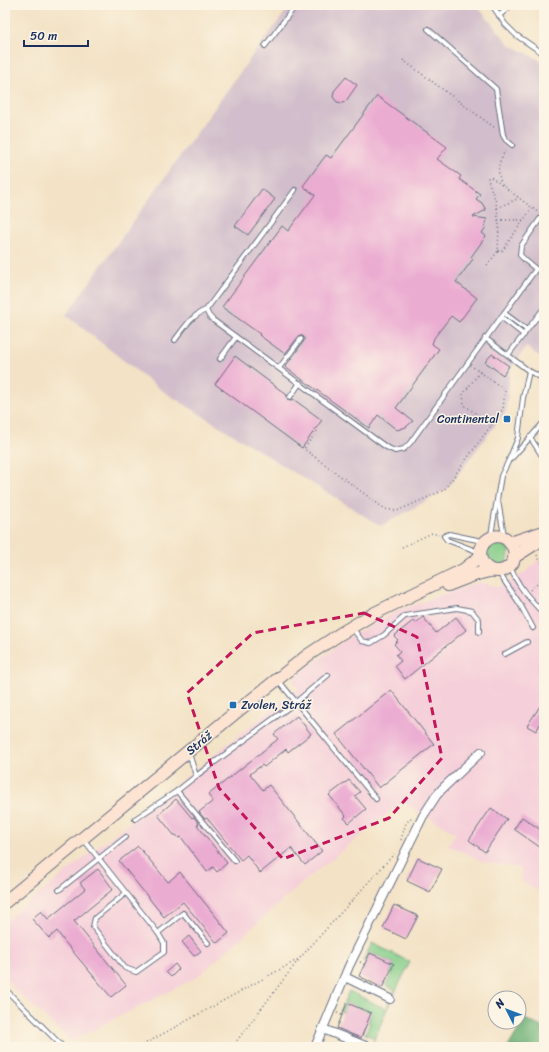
<svg xmlns="http://www.w3.org/2000/svg" width="549" height="1052" font-family="Sriracha,sans-serif">
	<style>
		.built { fill: #f5cfd9 }
		.industrial { fill: #d1bdcb }
		.green { fill: #85cd89; stroke: #507e74 }
		.forest { fill: #6cb075; stroke: #44706a }
		.building { fill: #ebacd1 }
		.lines { fill: none; stroke-linecap: round; stroke-linejoin: round }
		.lane-casing { stroke: #676e82; stroke-width: 6 }
		.street-casing { stroke: #676e82; stroke-width: 10 }
		.secondary-casing { stroke: #676e82; stroke-width: 14 }
		.path { stroke: #676e82; stroke-width: 1.5; stroke-dasharray: 1 3; stroke-linecap: butt }
		.lane { stroke: #fff; stroke-width: 4 }
		.street { stroke: #fff; stroke-width: 8 }
		.secondary { stroke: #fde3d1; stroke-width: 12 }
		.marked { fill: none; stroke: #c2185b; stroke-width: 3; stroke-dasharray: 8 5; stroke-linejoin: round }
		.poi-dot { fill: #1f6fb2; stroke: #fcf5e5; stroke-width: 1.5 }
		.labels { text-anchor: middle; stroke-width: 3; stroke-linejoin: round; paint-order: stroke }
		.poi-label { font-size: 12px; fill: #1b2f5e; stroke: #fcf5e5; text-anchor: end }
		.street-label { font-size: 12px; fill: #1b2f5e; stroke: #fcf5e5 }
	</style>
	<rect width="100%" height="100%" fill="#fcf5e5"/>
	<filter id="ink" filterUnits="userSpaceOnUse"><feTurbulence type="fractalNoise" baseFrequency=".025" numOctaves="2"/><feDisplacementMap in="SourceGraphic" scale="8" xChannelSelector="R" yChannelSelector="G"/><feConvolveMatrix kernelMatrix="1 2 1 2 8 2 1 2 1" color-interpolation-filters="sRGB"/></filter>
	<filter id="wash" filterUnits="userSpaceOnUse"><feTurbulence type="fractalNoise" baseFrequency=".012" numOctaves="4" result="noise"/><feDisplacementMap in="SourceGraphic" scale="16" xChannelSelector="R" yChannelSelector="G"/><feGaussianBlur stdDeviation="0.9" result="paint"/><feColorMatrix in="noise" values="0 0 0 0 0 0 0 0 0 0 0 0 0 0 0 0 0 1.4 0 .05"/><feComposite in="paint" operator="in"/></filter>
	<g filter="url(#wash)">
		<rect width="100%" height="100%" fill="#f3e2c5"/>
		<polygon class="built" points="544,555 544,894 521,881 521,868 484,862 448,845 456,833 402,802 301,884 197,977 71,1041 14,989 5,977 5,921 298,688 292,679 351,636 399,610 479,582 499,587 526,572"/>
		<polygon class="industrial" points="291,5 476,5 510,45 544,62 544,360 526,347 510,370 506,411 446,490 381,526 161,390 66,315 254,53"/>
		<g class="green">
			<circle cx="497" cy="554" r="12"/>
			<polygon points="372,943 410,962 387,1009 371,1047 375,1038 365,1034 370,1023 368,1022 371,1013 347,1003 343,1013 340,1012 349,991 386,1009 395,990 386,985 392,974 390,973 394,964 371,953 366,962 363,961"/>
		</g>
		<polygon class="forest" points="525,1019 544,1028 544,1047 508,1047"/>
		<g id="blocks">
			<g class="building">
				<polygon points="346,77 357,85 346,101 343,103 337,102 333,97 334,91"/>
				<polygon points="377,96 447,147 437,159 461,176 459,179 480,194 476,199 482,203 486,210 473,217 487,219 485,227 486,227 482,233 486,236 471,257 473,259 456,282 477,298 459,322 451,316 434,338 432,344 439,349 396,408 413,421 406,427 397,430 378,415 369,428 285,367 304,341 304,338 303,336 300,336 298,337 285,354 259,335 260,334 222,307 282,226 288,231 315,195 303,186 326,155 331,158"/>
				<polygon points="262,189 275,199 248,235 235,226"/>
				<polygon points="492,354 509,366 503,375 485,362"/>
				<polygon points="235,356 287,395 287,397 288,400 291,400 293,399 322,420 302,448 215,384"/>
				<polygon points="423,617 436,633 456,617 466,630 405,679 395,666 401,661 396,655 400,651 394,644 398,640 394,636 414,620 416,623"/>
				<polygon points="391,690 434,744 379,788 336,734"/>
				<polygon points="544,700 544,718 536,731 527,726"/>
				<polygon points="297,716 311,734 288,752 286,749 264,767 262,765 250,774 263,790 269,785 322,851 305,865 291,848 260,873 247,855 241,860 207,818 205,819 199,812 213,801 208,795 278,739 274,734"/>
				<polygon points="349,780 360,792 355,796 366,809 349,823 344,818 346,816 329,795"/>
				<polygon points="176,799 192,818 194,817 199,824 197,825 227,863 217,872 213,867 207,872 181,837 179,838 176,835 174,835 158,815"/>
				<polygon points="491,808 507,819 485,852 469,840"/>
				<polygon points="522,817 544,832 544,850 514,829"/>
				<polygon points="138,846 168,882 180,872 229,933 217,943 183,902 164,917 119,861"/>
				<polygon points="418,858 442,869 430,892 407,881"/>
				<polygon points="98,869 113,889 74,921 126,985 111,997 64,941 57,931 49,938 32,919 41,911 48,919 85,889 80,883"/>
				<polygon points="394,905 418,916 406,939 383,928"/>
				<polygon points="189,936 201,951 194,956 182,942"/>
				<polygon points="370,953 394,964 382,988 359,976"/>
				<polygon points="175,964 179,969 171,977 166,972"/>
				<polygon points="347,1003 371,1013 361,1038 337,1028"/>
			</g>
		</g>
	</g>
	<g filter="url(#ink)">
		<use href="#blocks" fill-opacity="0" stroke="#676e82" stroke-width="1"/>
		<g class="lines">
			<defs>
				<g id="lane">
					<polyline points="492,5 505,24 516,35 544,54"/>
					<polyline points="499,16 511,5"/>
					<polyline points="428,29 496,89 503,135 506,140 512,145"/>
					<polyline points="265,46 296,5"/>
					<polyline points="295,190 206,310 209,316 213,320 386,447 395,451 404,449 410,443 536,269 526,261 520,255 521,246 540,219"/>
					<polyline points="504,313 527,330"/>
					<polyline points="501,317 524,335"/>
					<polyline points="537,317 544,321"/>
					<polyline points="485,338 529,371 544,379"/>
					<path d="M175 340C184 328 192 315 206 310"/>
					<polyline points="508,355 544,308"/>
					<polyline points="220,359 236,337"/>
					<polyline points="279,368 301,339"/>
					<polyline points="290,397 300,383"/>
					<polyline points="530,437 544,459"/>
					<polyline points="511,459 544,422"/>
					<polyline points="498,501 504,535"/>
					<polyline points="491,535 501,476 508,462 518,438 523,398 529,371"/>
					<polyline points="479,552 447,540 444,536 449,534 482,541"/>
					<path d="M510 567C519 587 527 596 542 612"/>
					<polyline points="499,573 520,604 533,628"/>
					<polyline points="353,629 362,641 371,643 384,635 405,616 457,608 472,611 479,620 479,632"/>
					<polyline points="505,654 527,642"/>
					<polyline points="328,675 296,702 376,799"/>
					<polyline points="189,753 196,776 296,702 278,680"/>
					<polyline points="177,791 235,861"/>
					<polyline points="135,819 177,791 196,776"/>
					<polyline points="84,840 158,933 164,943 164,952 136,972 125,968 93,927 95,918 126,893"/>
					<polyline points="59,890 126,837"/>
					<polyline points="158,933 183,913 208,943"/>
					<polyline points="5,989 63,1047"/>
				</g>
				<g id="street">
					<polyline points="345,977 390,999"/>
					<polyline points="323,1029 368,1047"/>
					<polyline points="316,1045 349,966 423,816 436,796 442,789 481,752"/>
				</g>
				<g id="secondary">
					<polyline points="510,543 544,532"/>
					<polyline points="514,557 544,538"/>
					<path d="M448 585C461 580 476 573 489 571 494 570 498 572 504 570 508 568 511 565 513 562 515 557 515 551 513 547 511 543 508 540 505 538 484 529 469 559 491 570"/>
					<polyline points="5,902 235,713 308,655 340,634 375,613 463,570 480,557"/>
				</g>
			</defs>
			<use href="#lane" class="lane-casing"/>
			<use href="#street" class="street-casing"/>
			<use href="#secondary" class="secondary-casing"/>
			<g class="path">
				<polyline points="403,60 495,128"/>
				<path d="M502 185C496 170 498 162 507 148"/>
				<polyline points="497,208 519,198"/>
				<polyline points="498,220 524,220"/>
				<polyline points="498,251 502,251 532,208"/>
				<polyline points="487,265 498,251 499,226 496,202 488,180 488,178 491,177 539,213"/>
				<polyline points="480,372 463,394 464,405 492,425"/>
				<polyline points="317,431 304,449 385,509 397,511 444,490 503,409 505,390 473,367"/>
				<polyline points="402,547 432,533 439,535"/>
				<polyline points="537,555 540,561 544,563"/>
				<polyline points="530,590 541,581 544,576"/>
				<polyline points="401,840 406,823 413,816"/>
				<polyline points="360,962 367,966"/>
				<polyline points="337,1013 344,1016"/>
				<polyline points="139,1047 299,959"/>
				<polyline points="232,1047 300,958 394,854"/>
			</g>
			<use href="#lane" class="lane"/>
			<use href="#street" class="street"/>
			<use href="#secondary" class="secondary"/>
		</g>
	</g>
	<path class="marked" d="M364 613 417 637 442 758 389 818 283 859 219 788 187 693 253 633Z"/>
	<g class="poi-dot">
		<rect x="503" y="415" width="8" height="8" rx="2"/>
		<rect x="229" y="701" width="8" height="8" rx="2"/>
	</g>
	<g class="labels">
		<g class="poi-label">
			<text x="499" y="423">Continental</text>
			<text x="241" y="709" text-anchor="start">Zvolen, Stráž</text>
		</g>
		<g class="street-label">
			<text transform="translate(199 743) rotate(-40)" y="4">Stráž</text>
		</g>
	</g>
	<rect width="549" height="1052" fill="none" stroke="#fcf5e5" stroke-width="20"/>
	<g transform="translate(507 1010) rotate(312)"><circle r="19" fill="#fcf5e5" stroke="#a2a6af"/>
	<path d="M0-3L7 15L0 10L-7 15Z" fill="#1f6fb2"/>
	<text y="-6" font-size="11" font-weight="bold" text-anchor="middle" fill="#1b2f5e">N</text>
	</g>
	<path d="M24 40v6h64v-6" fill="none" stroke="#1b2f5e" stroke-width="2"/>
	<text x="30" y="40" font-size="12" fill="#1b2f5e" stroke="#fcf5e5" stroke-width="3" paint-order="stroke">50 m</text>
</svg>
